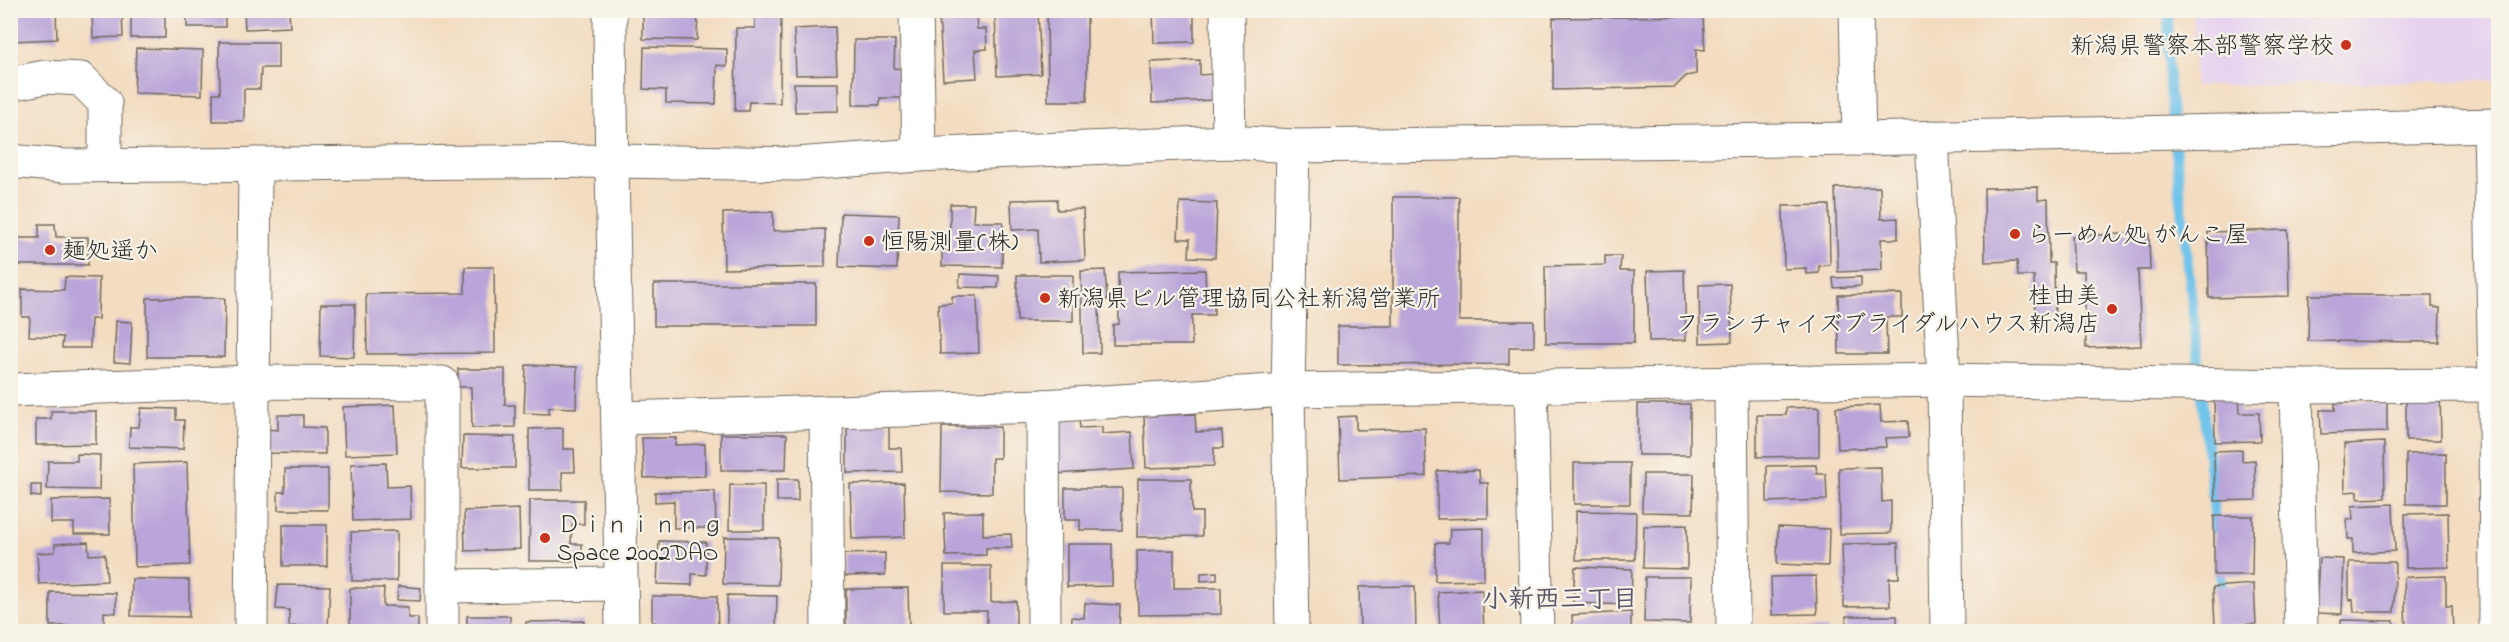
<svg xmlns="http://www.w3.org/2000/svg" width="2509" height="642" font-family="'Indie Flower','Klee One',sans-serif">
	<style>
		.built { fill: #e6d3f0 }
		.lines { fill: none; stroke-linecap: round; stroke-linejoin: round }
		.stream { stroke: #6fc3eb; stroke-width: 10 }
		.building { fill: #b9a5d9 }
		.street-casing { stroke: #71695f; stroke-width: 35 }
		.secondary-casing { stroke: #71695f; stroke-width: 35 }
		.street { stroke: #fff; stroke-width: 33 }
		.secondary { stroke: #fff; stroke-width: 33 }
		.poi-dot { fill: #c8321e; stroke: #f7f3e8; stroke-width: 2 }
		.labels { text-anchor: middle; stroke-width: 4.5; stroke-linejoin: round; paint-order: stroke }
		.poi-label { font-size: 24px; fill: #2b2b2b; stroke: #f7f3e8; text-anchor: start }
		.neighbourhood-label { font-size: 26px; font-weight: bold; fill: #5d5668; stroke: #f7f3e8 }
	</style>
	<rect width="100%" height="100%" fill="#f7f3e8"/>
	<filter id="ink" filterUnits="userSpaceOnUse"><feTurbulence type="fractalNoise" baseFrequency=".0167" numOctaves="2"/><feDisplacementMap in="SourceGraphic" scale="12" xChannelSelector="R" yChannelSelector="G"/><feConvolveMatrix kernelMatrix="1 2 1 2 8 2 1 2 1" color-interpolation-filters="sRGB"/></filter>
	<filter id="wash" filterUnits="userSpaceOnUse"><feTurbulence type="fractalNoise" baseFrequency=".008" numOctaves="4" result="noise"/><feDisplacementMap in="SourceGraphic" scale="24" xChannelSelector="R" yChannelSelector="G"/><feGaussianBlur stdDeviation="1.35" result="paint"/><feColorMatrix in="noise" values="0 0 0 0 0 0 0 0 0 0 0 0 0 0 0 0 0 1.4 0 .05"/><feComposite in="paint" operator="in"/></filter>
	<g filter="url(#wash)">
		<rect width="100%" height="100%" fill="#f3dcc0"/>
		<polygon class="built" points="2193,11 2498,11 2498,80 2195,86"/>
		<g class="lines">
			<g class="stream">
				<polyline points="2168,10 2169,86 2216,530"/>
				<polyline points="2219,563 2226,632"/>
			</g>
		</g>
		<g id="blocks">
			<g class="building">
				<polygon points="11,10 56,10 57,39 12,41"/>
				<polygon points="92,10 122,10 123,37 93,38"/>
				<rect x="131" y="10" width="34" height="28"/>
				<rect x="187" y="10" width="38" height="17"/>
				<polygon points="244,10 289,10 290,27 245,29"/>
				<polygon points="643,10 698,10 697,40 643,39"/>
				<polygon points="995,10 1038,10 1041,74 997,76"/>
				<polygon points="1047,10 1087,10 1087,101 1048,101"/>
				<polygon points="1153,10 1194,10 1194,42 1154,43"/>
				<polygon points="755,12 781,12 780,103 749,102 748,111 735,111 736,28 755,28"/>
				<polygon points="976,13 977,29 986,29 987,49 975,50 977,78 943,80 939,16"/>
				<polygon points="1703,16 1705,50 1696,49 1696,74 1686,76 1675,87 1553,90 1553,18"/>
				<polygon points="835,27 837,74 796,75 794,29"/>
				<polygon points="854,40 895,40 894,68 903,69 902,98 880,98 880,105 853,105"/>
				<polygon points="219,42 278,42 278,68 261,68 260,89 244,89 244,121 213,121 213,93 220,93"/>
				<polygon points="644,47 727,49 727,66 717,65 716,104 666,103 666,90 643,89"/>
				<polygon points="136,48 203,50 202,95 134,93"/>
				<polygon points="1200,60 1200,75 1214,74 1215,100 1152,103 1151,62"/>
				<polygon points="794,83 838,83 838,111 795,112"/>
				<polygon points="1880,187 1881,219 1898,218 1898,239 1881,239 1882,270 1838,272 1835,188"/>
				<polygon points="2038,187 2038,200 2048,199 2049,263 2054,263 2055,319 2035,319 2034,276 2018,276 2017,261 1985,262 1984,188"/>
				<polygon points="1393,197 1459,197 1459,321 1534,321 1534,347 1509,347 1509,364 1338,365 1338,326 1393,326"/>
				<polygon points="1057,199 1057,210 1083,209 1085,260 1039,262 1038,229 1012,230 1011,200"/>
				<polygon points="1180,202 1217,203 1215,258 1189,257 1190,239 1178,239"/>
				<polygon points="950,204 974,204 973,222 1003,222 1002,267 942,266 942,234 950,234"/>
				<polygon points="1829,205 1830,265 1819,266 1819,273 1806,274 1806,268 1784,269 1783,206"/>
				<polygon points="773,212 773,231 825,229 825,267 724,269 723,213"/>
				<polygon points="841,213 899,215 897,269 839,267"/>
				<polygon points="39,224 55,224 56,237 88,237 88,265 14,265 14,238 39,238"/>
				<polygon points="2288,230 2289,296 2209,298 2208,232"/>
				<polygon points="2149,233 2150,270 2138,270 2141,346 2086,348 2084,271 2074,271 2072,236"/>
				<polygon points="1605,256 1621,256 1620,271 1634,271 1634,343 1546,343 1545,266 1605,265"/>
				<polygon points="465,267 494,267 495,353 367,354 366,294 465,293"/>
				<polygon points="1105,270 1107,300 1099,300 1100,353 1083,353 1081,271"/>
				<polygon points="1205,270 1206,291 1214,291 1214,315 1192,315 1192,345 1113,345 1113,325 1119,324 1118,272"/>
				<polygon points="1684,270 1686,340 1649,341 1647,271"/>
				<polygon points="960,274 999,276 998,288 959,287"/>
				<rect x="1017" y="275" width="56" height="46"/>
				<polygon points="65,277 99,278 98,319 91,319 90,348 62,348 63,337 29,336 30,317 22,317 22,289 64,290"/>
				<polygon points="1861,277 1861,286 1834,288 1833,278"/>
				<rect x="654" y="284" width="162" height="42"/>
				<polygon points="1730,284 1732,342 1700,343 1699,285"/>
				<polygon points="1902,294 1902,317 1886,317 1887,354 1839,354 1838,295"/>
				<polygon points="2309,295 2432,295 2432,307 2440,308 2439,342 2308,341"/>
				<polygon points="952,296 977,296 979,353 940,354 938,304 952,303"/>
				<polygon points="147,298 225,298 224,357 147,357"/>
				<polygon points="321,304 355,304 354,357 320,356"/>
				<polygon points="116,321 132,322 130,363 114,362"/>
				<polygon points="526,365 577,367 576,408 549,407 549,414 524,413"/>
				<polygon points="458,369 505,369 505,405 515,405 515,427 472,428 471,387 458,387"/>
				<polygon points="2406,391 2440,391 2441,440 2406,440"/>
				<polygon points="2239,395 2240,413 2259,413 2260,441 2215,442 2214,396"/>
				<polygon points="2387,402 2387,432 2321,434 2320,410 2335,410 2335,403"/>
				<rect x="1638" y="404" width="52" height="51"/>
				<polygon points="395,405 397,453 345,455 343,407"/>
				<polygon points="1880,405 1881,422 1908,421 1909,437 1885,438 1886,447 1838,449 1836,407"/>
				<polygon points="1819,407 1819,456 1757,457 1757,415 1786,415 1786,408"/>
				<polygon points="141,408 176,409 176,420 184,420 183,449 129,447 130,427 139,427"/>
				<polygon points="51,411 96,411 96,444 36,445 36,419 51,419"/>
				<polygon points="1195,414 1196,432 1222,431 1223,448 1214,448 1214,466 1146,468 1144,416"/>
				<polygon points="278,415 303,415 303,427 325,428 325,454 264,453 264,429 278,430"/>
				<polygon points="1356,416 1356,430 1425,428 1426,476 1340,479 1338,417"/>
				<polygon points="1079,419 1080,428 1102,427 1102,434 1132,432 1134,469 1055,474 1052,421"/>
				<polygon points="889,422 889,448 901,448 902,472 847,473 847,423"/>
				<polygon points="942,427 1000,427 1000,458 992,458 992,493 941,492"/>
				<polygon points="563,428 563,449 574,449 575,472 562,472 563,490 529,490 529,429"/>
				<polygon points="721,434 787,434 786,470 721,470"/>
				<polygon points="463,436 515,437 515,468 462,468"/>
				<polygon points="642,438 676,438 675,445 705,444 705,476 644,478"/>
				<polygon points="2384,442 2385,498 2358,499 2358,491 2345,492 2344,444"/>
				<polygon points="2242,450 2242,461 2255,460 2256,500 2215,501 2214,451"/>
				<polygon points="2446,453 2446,504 2406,504 2406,454"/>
				<polygon points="77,454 100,455 99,490 47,489 48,461 77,461"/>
				<polygon points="187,462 190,565 135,567 133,464"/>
				<polygon points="386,463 387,487 410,486 411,519 353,521 351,464"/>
				<rect x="1574" y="463" width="56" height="41"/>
				<polygon points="1816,465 1817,474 1826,474 1827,500 1767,502 1767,466"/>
				<polygon points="1881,467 1882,502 1891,501 1891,533 1840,534 1839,468"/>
				<polygon points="285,469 328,469 328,510 278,510 278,492 285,492"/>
				<polygon points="1479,470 1480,483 1488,483 1488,518 1437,519 1437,471"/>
				<polygon points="1643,474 1694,474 1693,513 1642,512"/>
				<rect x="777" y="479" width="21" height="22"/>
				<polygon points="1138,479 1191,479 1192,512 1202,512 1202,536 1137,537"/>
				<polygon points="904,483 905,537 852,539 850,484"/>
				<polygon points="31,485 41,485 41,497 31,496"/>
				<polygon points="730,485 764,485 764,530 729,530"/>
				<polygon points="1065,488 1122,488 1122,530 1080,530 1080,520 1065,520"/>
				<polygon points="715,491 716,528 674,528 674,501 655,502 655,492"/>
				<polygon points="109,499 110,534 74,534 74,523 51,523 51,500"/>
				<polygon points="530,500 584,500 584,524 572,524 571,544 582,544 582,561 529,561"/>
				<polygon points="2393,504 2395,551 2353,553 2353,539 2348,539 2347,519 2353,519 2352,506"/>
				<polygon points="519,509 520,549 465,551 464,511"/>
				<polygon points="1576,511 1636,512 1635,560 1576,560"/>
				<polygon points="983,512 983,535 1011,534 1012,548 986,548 986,555 946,556 944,513"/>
				<polygon points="2448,513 2449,567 2406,568 2405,514"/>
				<polygon points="2214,516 2253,516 2252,575 2214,575"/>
				<rect x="283" y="525" width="44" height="41"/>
				<polygon points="1687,525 1687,569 1643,568 1644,526"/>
				<polygon points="1778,527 1829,529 1828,566 1777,564"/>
				<polygon points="1484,528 1484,580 1435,581 1435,543 1449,543 1450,529"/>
				<polygon points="397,531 397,581 352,581 351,532"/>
				<polygon points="724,537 779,538 778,585 723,584"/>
				<polygon points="659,541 706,542 706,575 692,574 692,585 657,584"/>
				<polygon points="88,542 89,555 105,554 107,581 39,584 37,553 55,552 55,544"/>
				<polygon points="1898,543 1899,578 1889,578 1890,606 1844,607 1842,544"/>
				<polygon points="1067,544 1112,544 1112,586 1067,587"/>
				<polygon points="1174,550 1174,588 1221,588 1221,614 1138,615 1137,551"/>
				<polygon points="885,553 885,575 844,576 843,554"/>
				<polygon points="2319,558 2344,559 2342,614 2316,613"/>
				<polygon points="2349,562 2395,562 2394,612 2354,612 2353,599 2349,600"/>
				<polygon points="944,566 991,566 991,602 1016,601 1016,632 987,632 987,611 944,611"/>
				<polygon points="1575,567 1632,569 1631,605 1573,603"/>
				<polygon points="1217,572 1217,580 1201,581 1201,573"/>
				<polygon points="1816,576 1817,614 1772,615 1771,577"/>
				<polygon points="2446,576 2446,606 2452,606 2453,632 2406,632 2404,577"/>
				<polygon points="1645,577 1691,577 1690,623 1644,622"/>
				<polygon points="132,579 189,580 189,617 131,616"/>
				<polygon points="2254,584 2256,624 2215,626 2213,587"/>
				<polygon points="278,585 330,586 328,627 289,626 289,610 276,609"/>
				<polygon points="398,586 421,588 420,601 397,600"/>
				<polygon points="1415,586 1416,632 1360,632 1359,587"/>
				<polygon points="350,588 384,588 383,606 408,607 408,618 418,618 418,632 350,632"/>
				<polygon points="908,588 909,629 890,629 890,632 846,632 846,589"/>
				<polygon points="1482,590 1484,632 1440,632 1438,592"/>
				<polygon points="50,592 116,593 116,613 104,612 104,626 50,626"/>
				<polygon points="727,595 777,596 776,627 768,627 768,632 727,632"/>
				<polygon points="652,596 717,596 718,632 658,632 658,623 652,622"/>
				<polygon points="1085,603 1120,605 1119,632 1071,632 1072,617 1084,618"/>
				<polygon points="1631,612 1631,632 1573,632 1572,615"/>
				<rect x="467" y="616" width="43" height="16"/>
				<rect x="1846" y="616" width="51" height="16"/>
				<polygon points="2341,620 2394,621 2394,632 2341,632"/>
				<polygon points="584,621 583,632 527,632 526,622"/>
				<rect x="1193" y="627" width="28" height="5"/>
				<polygon points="1783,627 1828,629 1828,632 1782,632"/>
			</g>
		</g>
	</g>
	<g filter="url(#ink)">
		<use href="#blocks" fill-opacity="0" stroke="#71695f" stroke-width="1.5"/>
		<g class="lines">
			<defs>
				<g id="street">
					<path d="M610 10C611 218 619 424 622 632"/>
					<polyline points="916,10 919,155"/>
					<polyline points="1227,10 1229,142"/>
					<polyline points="1856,10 1859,139"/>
					<polyline points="10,84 45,77 81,79 105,103 105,165"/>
					<polyline points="2490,126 2495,385 2496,632"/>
					<polyline points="1932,137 1944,380 1947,632"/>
					<polyline points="1731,384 1733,632"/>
					<polyline points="2296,386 2301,632"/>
					<polyline points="1531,387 1537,632"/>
					<polyline points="10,390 253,382 442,383 442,632"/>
					<polyline points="1043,406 1044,632"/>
					<polyline points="826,412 828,632"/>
					<polyline points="619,418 1043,406 1288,390 1944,380 2296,386 2495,385"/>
					<polyline points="442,586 621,584"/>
					<polyline points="251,632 255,164"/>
					<polyline points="1292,632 1288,390 1293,146"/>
				</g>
				<polyline id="secondary" points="10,161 64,166 611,161 796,164 919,155 1229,142 1293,146 1859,139 2498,125"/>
			</defs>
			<use href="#street" class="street-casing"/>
			<use href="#secondary" class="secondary-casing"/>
			<use href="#street" class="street"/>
			<use href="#secondary" class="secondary"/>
		</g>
	</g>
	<g class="poi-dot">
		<circle cx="2346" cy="45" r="6"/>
		<circle cx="2015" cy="234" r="6"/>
		<circle cx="869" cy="241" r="6"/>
		<circle cx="50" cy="250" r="6"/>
		<circle cx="1045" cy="298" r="6"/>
		<circle cx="2112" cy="309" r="6"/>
		<circle cx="545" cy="538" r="6"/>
	</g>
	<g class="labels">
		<g class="poi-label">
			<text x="2334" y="53" text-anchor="end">新潟県警察本部警察学校</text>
			<text x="2027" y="242">らーめん処 がんこ屋</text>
			<text x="881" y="249">恒陽測量(株)</text>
			<text x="62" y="258">麺処遥か</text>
			<text x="2100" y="303" text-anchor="end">桂由美<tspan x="2100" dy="28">フランチャイズブライダルハウス新潟店</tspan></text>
			<text x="1057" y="306">新潟県ビル管理協同公社新潟営業所</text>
			<text x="557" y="532">Ｄｉｎｉｎｎｇ<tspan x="557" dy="28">Space 2002DAO</tspan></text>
		</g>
		<g class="neighbourhood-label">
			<text x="1560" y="607">小新西三丁目</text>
		</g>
	</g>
	<rect width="2509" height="642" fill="none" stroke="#f7f3e8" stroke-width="36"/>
</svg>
